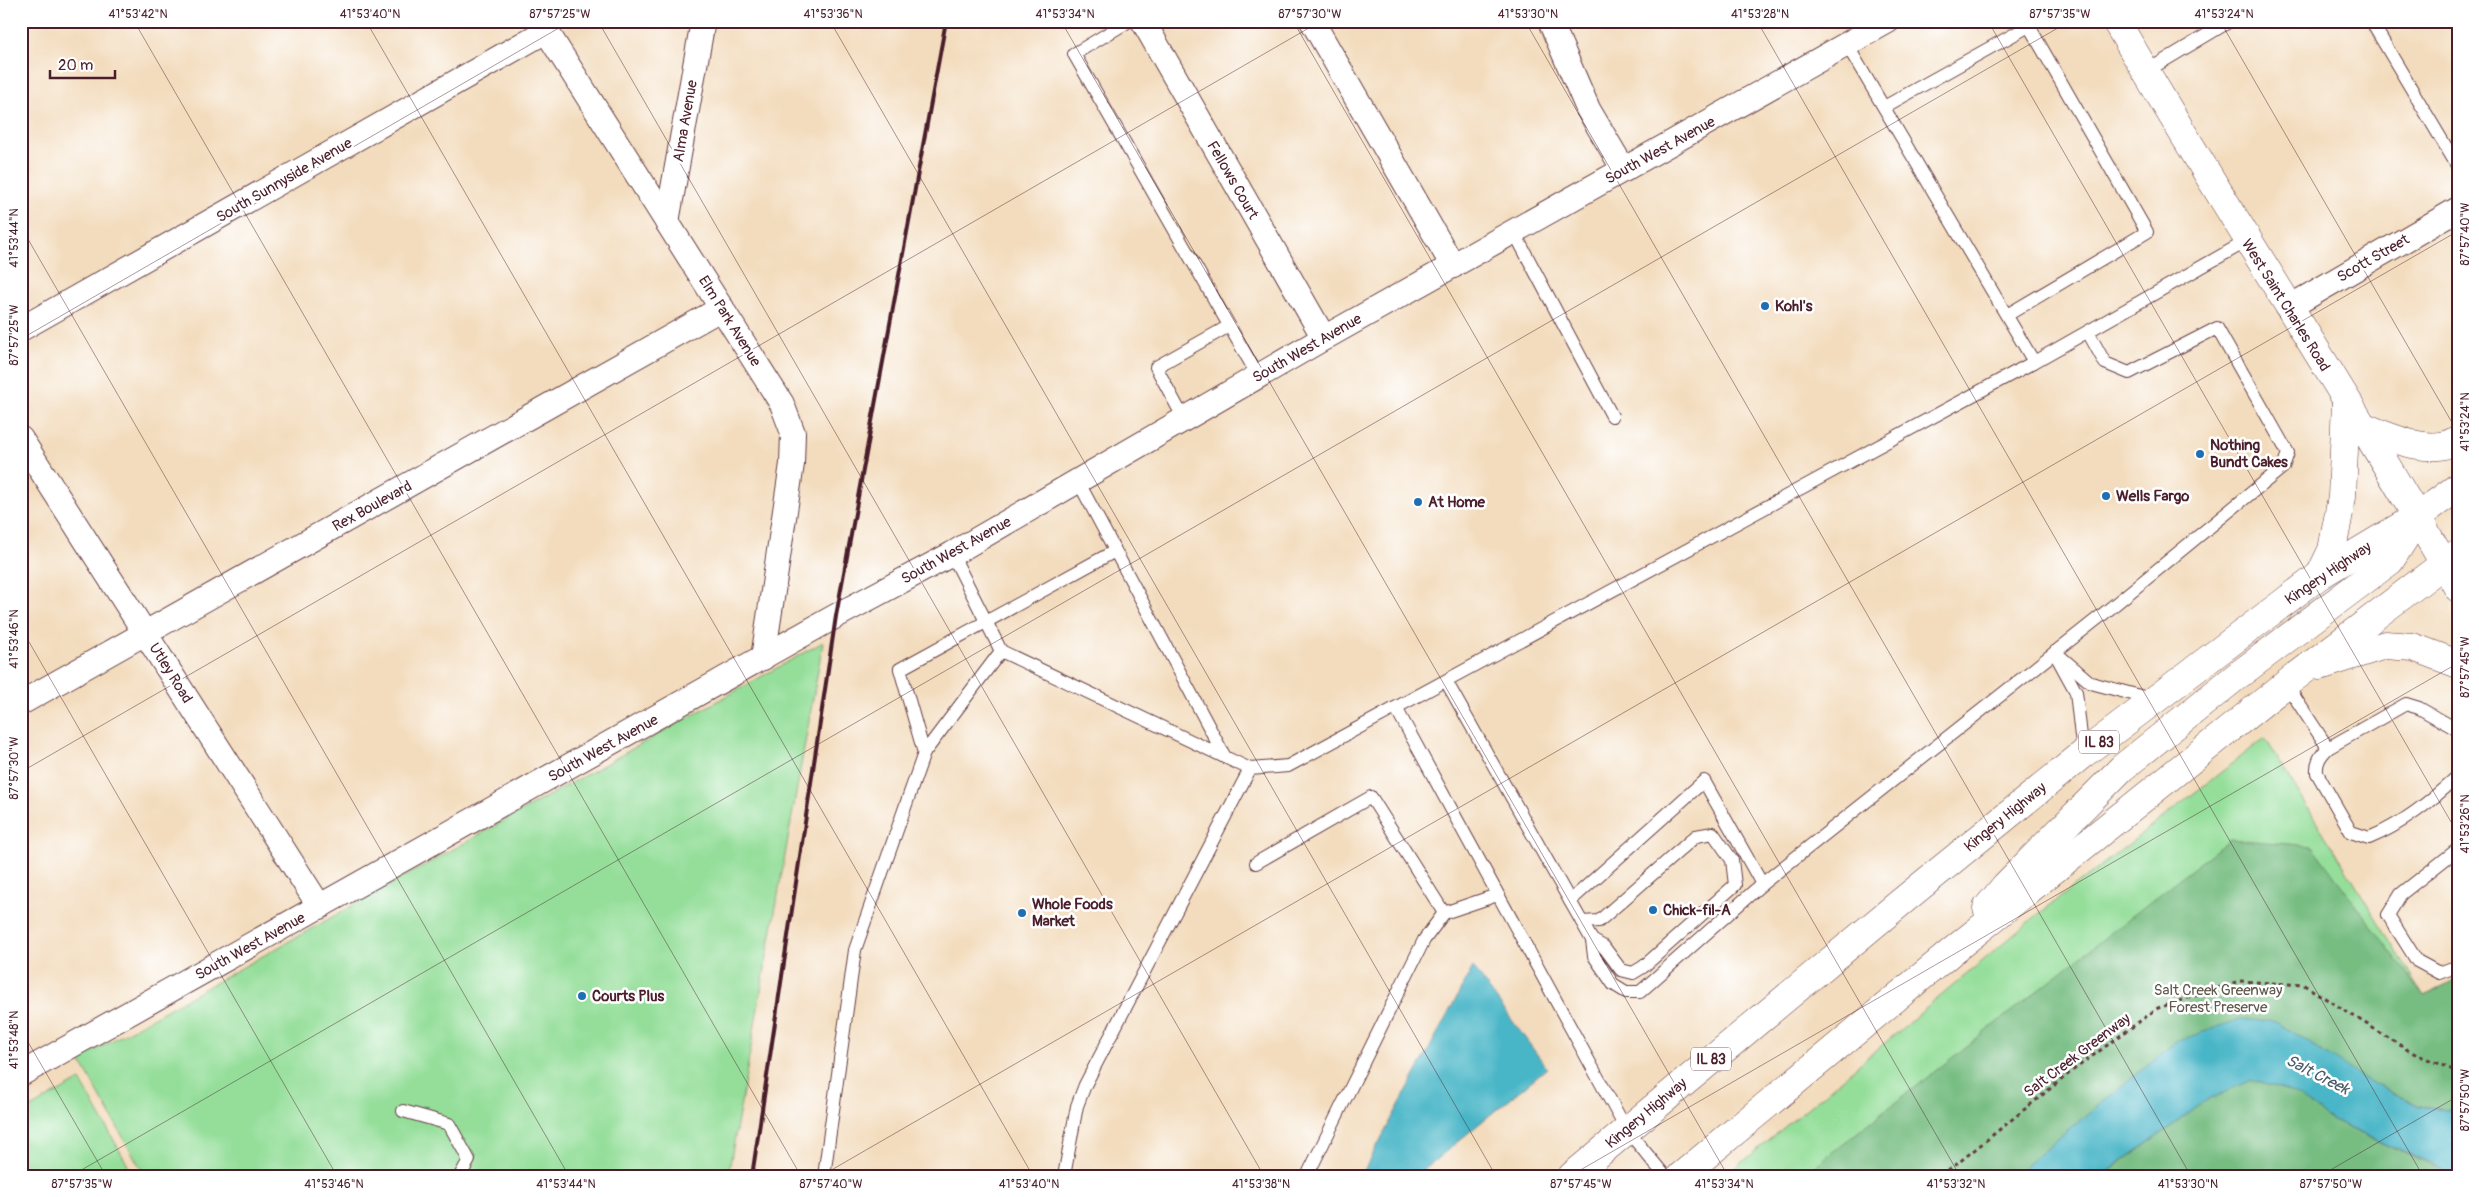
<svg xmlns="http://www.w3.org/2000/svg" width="2479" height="1197" font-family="Pangolin,sans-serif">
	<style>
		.green { fill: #94de9a; stroke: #6f7e62 }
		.forest { fill: #77bd82; stroke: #606e56 }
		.water { fill: #4ab6c7; stroke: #4a6a79 }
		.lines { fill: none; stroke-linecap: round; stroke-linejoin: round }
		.service-casing { stroke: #633b41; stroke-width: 14 }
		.minor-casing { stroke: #633b41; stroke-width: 26 }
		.secondary-casing { stroke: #633b41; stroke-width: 29 }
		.trunk-casing { stroke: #633b41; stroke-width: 29 }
		.path { stroke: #633b41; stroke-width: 3; stroke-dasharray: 4 4; stroke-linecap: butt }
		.service { stroke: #fff; stroke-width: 12 }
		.minor { stroke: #fff; stroke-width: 24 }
		.secondary { stroke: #fff; stroke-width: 28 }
		.trunk { stroke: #fff; stroke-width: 28 }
		.rail { stroke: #4a1f2b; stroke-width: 4 }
		.ticks { fill: none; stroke: #4a1f2b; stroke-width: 1; stroke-opacity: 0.45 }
		.poi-dot { fill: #1f6fb2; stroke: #fff; stroke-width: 2 }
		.labels { text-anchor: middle; stroke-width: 5; stroke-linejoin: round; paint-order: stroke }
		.shield { fill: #fff; stroke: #80626b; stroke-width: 1 }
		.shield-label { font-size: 14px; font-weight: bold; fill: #4a1f2b }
		.street-label { font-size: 15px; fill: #4a1f2b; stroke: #fff }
		.poi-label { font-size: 15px; font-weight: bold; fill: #4a1f2b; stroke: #fff; text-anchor: start }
		.park-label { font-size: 15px; fill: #60584c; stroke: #fff }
		.water-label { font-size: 16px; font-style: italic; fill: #4a5b69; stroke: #fff }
		.neatline { fill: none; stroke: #4a1f2b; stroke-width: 2 }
		.ticks-label { font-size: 12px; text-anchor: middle; fill: #4a1f2b }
	</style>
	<rect width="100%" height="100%" fill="#fff"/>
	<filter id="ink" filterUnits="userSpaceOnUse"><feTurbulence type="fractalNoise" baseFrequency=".02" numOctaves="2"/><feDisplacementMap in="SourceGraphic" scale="10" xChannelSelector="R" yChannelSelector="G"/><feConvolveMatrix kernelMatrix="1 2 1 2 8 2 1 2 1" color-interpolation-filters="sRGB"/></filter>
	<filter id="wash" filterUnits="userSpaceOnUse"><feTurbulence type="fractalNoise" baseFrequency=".0096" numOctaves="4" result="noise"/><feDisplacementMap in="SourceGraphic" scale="20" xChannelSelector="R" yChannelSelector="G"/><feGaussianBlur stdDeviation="1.12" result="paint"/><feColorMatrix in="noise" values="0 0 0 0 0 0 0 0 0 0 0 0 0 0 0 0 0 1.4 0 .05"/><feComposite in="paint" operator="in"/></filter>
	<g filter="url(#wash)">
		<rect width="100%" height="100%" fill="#f3dcbd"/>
		<g class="green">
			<polygon points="823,642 728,1176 145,1176 79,1059"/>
			<polygon points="2265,738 2424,996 2458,980 2458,1176 1726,1176 2035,917"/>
			<polygon points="80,1080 134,1176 21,1176 21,1113"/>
		</g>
		<g class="forest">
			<polygon points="2230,839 2312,846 2424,996 2458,980 2458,1110 2419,1106 2363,1078 2175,1042 2013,1176 1802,1176"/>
			<polygon points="2251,1080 2301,1096 2324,1117 2454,1176 2103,1176 2210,1098"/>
		</g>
		<g class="water">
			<polygon points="1473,967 1547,1068 1416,1176 1361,1176"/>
			<polygon points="2240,1019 2278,1022 2363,1078 2418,1106 2458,1110 2458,1176 2324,1117 2301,1096 2251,1080 2210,1098 2102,1176 2013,1176 2175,1042"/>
		</g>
	</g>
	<g filter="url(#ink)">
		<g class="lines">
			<defs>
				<g id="service">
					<polyline points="1129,21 1074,54 1258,376"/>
					<polyline points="2371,21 2458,167"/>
					<polyline points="1847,45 2034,362 2247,241"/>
					<polyline points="2145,72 2230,21"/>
					<polyline points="1884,107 2029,26 2147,232 2007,315"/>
					<polyline points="1514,232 1612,416"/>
					<polyline points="1184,419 1156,367 1229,326"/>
					<polyline points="1078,481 1225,757"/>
					<polyline points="952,554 1001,651 1250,769 1288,766 2034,362"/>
					<polyline points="2055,652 2091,683 2155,700"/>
					<polyline points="2058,659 2076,692 2083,754"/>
					<polyline points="1446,681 1570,901 1704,781 1762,884 2102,615 2283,467 2288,453 2217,328 2129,373 2105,363 2088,332"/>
					<polyline points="2286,684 2328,748"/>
					<polyline points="1396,708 1626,1129 1665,1176"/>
					<path d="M2458 730 2419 708 2406 704 2328 748C2320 756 2316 762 2317 773L2351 832 2369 838C2403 824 2431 801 2458 776"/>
					<polyline points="924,753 900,669 1115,551"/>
					<polyline points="2458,849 2401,894 2388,915 2417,961 2439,973 2458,966"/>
					<polyline points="1256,863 1371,797 1444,913"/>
					<polyline points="1570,901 1592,940 1594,956 1613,984 1626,992 1640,992 1762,884"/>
					<polyline points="1582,922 1599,921 1696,836 1713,833 1732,860 1735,885 1643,967 1633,973 1621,970 1604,947 1592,940"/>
					<polyline points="403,1111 449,1124 469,1160 460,1176"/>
					<polyline points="824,1176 855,950 924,753 1001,651"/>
					<polyline points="1064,1176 1077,1106 1085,1085 1250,769"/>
					<polyline points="1307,1176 1424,940 1444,913 1497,895"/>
				</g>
				<g id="minor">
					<polyline points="540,21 782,404 793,433 792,464 763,658"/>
					<polyline points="1143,21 1324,338"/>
					<polyline points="1312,21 1453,266"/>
					<polyline points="1550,21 1588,109 1624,170"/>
					<polyline points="667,222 703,21"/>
					<polyline points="2288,308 2458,209"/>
					<polyline points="21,329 546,31"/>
					<polyline points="21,439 320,907"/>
					<polyline points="21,703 722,308"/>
					<polyline points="21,1074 836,616 952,554 1324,338 1888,21"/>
				</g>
				<path id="secondary" d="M2116 21C2227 212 2349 396 2458 588"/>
				<g id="trunk">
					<path d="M2360 425C2386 436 2432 458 2458 439"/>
					<polyline points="2320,575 2332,550 2342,497 2346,402"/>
					<polyline points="2320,666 2385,645 2413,647 2458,664"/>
					<polyline points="1987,908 2006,885 2122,768 2237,676 2390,561 2416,520"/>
					<polyline points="1572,1176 1900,903 2083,754 2320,575 2418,516 2458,487"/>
					<polyline points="1681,1176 1955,949 2286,684 2458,553"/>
				</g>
			</defs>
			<use href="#service" class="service-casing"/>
			<use href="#minor" class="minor-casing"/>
			<use href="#secondary" class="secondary-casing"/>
			<use href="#trunk" class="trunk-casing"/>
			<polyline class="path" points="1942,1176 2072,1071 2158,1008 2239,981 2304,985 2411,1052 2458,1072"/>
			<use href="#service" class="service"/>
			<use href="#minor" class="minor"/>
			<use href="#secondary" class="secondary"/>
			<use href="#trunk" class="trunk"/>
			<polyline class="rail" points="752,1176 836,616 946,21"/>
		</g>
	</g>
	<path class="ticks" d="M134 21 801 1176M366 21 1033 1176M598 21 1264 1176M830 21 1496 1176M1061 21 1728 1176M1293 21 1960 1176M1525 21 2191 1176M1757 21 2423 1176M1988 21 2458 834M2220 21 2458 433M2452 21 2458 32M21 227 569 1176M21 339 571 21M21 628 337 1176M21 772 1321 21M21 1030 106 1176M71 1176 2070 21M821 1176 2458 231M1570 1176 2458 663M2320 1176 2458 1096"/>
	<g class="poi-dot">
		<circle cx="1765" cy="306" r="5"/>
		<circle cx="2200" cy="454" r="5"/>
		<circle cx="2106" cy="496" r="5"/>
		<circle cx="1418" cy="502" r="5"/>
		<circle cx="1653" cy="910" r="5"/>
		<circle cx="1022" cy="913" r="5"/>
		<circle cx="582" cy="996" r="5"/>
	</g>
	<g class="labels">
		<g class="shield">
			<rect x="2079" y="730.5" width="40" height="23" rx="4"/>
			<rect x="1691" y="1047.5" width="40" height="23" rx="4"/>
		</g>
		<g class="shield-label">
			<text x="2099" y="747">IL 83</text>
			<text x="1711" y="1064">IL 83</text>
		</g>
		<g class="street-label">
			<text transform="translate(685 121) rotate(-80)" y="5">Alma Avenue</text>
			<text transform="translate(1660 150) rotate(-29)" y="5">South West Avenue</text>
			<text transform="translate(284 180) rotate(-30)" y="5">South Sunnyside Avenue</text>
			<text transform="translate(1233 180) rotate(60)" y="5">Fellows Court</text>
			<text transform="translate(2373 258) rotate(-30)" y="5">Scott Street</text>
			<text transform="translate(2286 305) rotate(58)" y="5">West Saint Charles Road</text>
			<text transform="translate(730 321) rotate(58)" y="5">Elm Park Avenue</text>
			<text transform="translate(1307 348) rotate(-30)" y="5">South West Avenue</text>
			<text transform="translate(372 506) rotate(-29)" y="5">Rex Boulevard</text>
			<text transform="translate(956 550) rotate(-29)" y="5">South West Avenue</text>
			<text transform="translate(2328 573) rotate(-34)" y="5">Kingery Highway</text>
			<text transform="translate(171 673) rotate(58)" y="5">Utley Road</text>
			<text transform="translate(603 748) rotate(-29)" y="5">South West Avenue</text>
			<text transform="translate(2005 817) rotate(-39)" y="5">Kingery Highway</text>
			<text transform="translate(250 946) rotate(-29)" y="5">South West Avenue</text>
			<text transform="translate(2077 1055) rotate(-37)" y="5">Salt Creek Greenway</text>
			<text transform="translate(1646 1113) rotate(-40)" y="5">Kingery Highway</text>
		</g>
		<g class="poi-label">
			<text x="1775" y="311">Kohl's</text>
			<text x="2210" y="450">Nothing<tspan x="2210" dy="17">Bundt Cakes</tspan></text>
			<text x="2116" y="501">Wells Fargo</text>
			<text x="1428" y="507">At Home</text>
			<text x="1032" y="909">Whole Foods<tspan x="1032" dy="17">Market</tspan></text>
			<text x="1663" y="915">Chick-fil-A</text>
			<text x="592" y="1001">Courts Plus</text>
		</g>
		<g class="park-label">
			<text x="2218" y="995">Salt Creek Greenway<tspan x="2218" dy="17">Forest Preserve</tspan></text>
		</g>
		<g class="water-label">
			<text transform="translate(2318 1074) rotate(27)" y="6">Salt Creek</text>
		</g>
	</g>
	<rect width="2479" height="1197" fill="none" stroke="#fff" stroke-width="55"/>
	<path d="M50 70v8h65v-8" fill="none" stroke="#4a1f2b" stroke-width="2.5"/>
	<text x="58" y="70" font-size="15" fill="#4a1f2b" stroke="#ffffff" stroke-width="4" paint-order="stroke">20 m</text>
	<rect x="28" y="28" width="2424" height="1142" class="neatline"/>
	<g class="ticks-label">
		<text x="138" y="18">41°53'42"N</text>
		<text x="370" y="18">41°53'40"N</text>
		<text x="560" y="18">87°57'25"W</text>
		<text x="833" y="18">41°53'36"N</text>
		<text x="1065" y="18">41°53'34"N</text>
		<text x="1310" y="18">87°57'30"W</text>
		<text x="1528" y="18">41°53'30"N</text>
		<text x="1760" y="18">41°53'28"N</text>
		<text x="2060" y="18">87°57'35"W</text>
		<text x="2224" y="18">41°53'24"N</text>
		<text transform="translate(2465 234) rotate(-90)" y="4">87°57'40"W</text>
		<text transform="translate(14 238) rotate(-90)" y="4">41°53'44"N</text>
		<text transform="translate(14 335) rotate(-90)" y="4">87°57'25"W</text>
		<text transform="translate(2465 422) rotate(-90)" y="4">41°53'24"N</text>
		<text transform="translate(14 639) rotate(-90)" y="4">41°53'46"N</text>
		<text transform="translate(2465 667) rotate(-90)" y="4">87°57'45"W</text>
		<text transform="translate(14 768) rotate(-90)" y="4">87°57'30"W</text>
		<text transform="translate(2465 824) rotate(-90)" y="4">41°53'26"N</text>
		<text transform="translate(14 1040) rotate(-90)" y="4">41°53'48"N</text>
		<text transform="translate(2465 1100) rotate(-90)" y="4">87°57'50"W</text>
		<text x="82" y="1188">87°57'35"W</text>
		<text x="334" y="1188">41°53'46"N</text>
		<text x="566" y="1188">41°53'44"N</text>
		<text x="831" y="1188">87°57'40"W</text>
		<text x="1029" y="1188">41°53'40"N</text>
		<text x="1261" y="1188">41°53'38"N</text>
		<text x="1581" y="1188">87°57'45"W</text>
		<text x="1724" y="1188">41°53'34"N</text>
		<text x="1956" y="1188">41°53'32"N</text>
		<text x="2188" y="1188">41°53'30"N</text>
		<text x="2331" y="1188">87°57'50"W</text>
	</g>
</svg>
